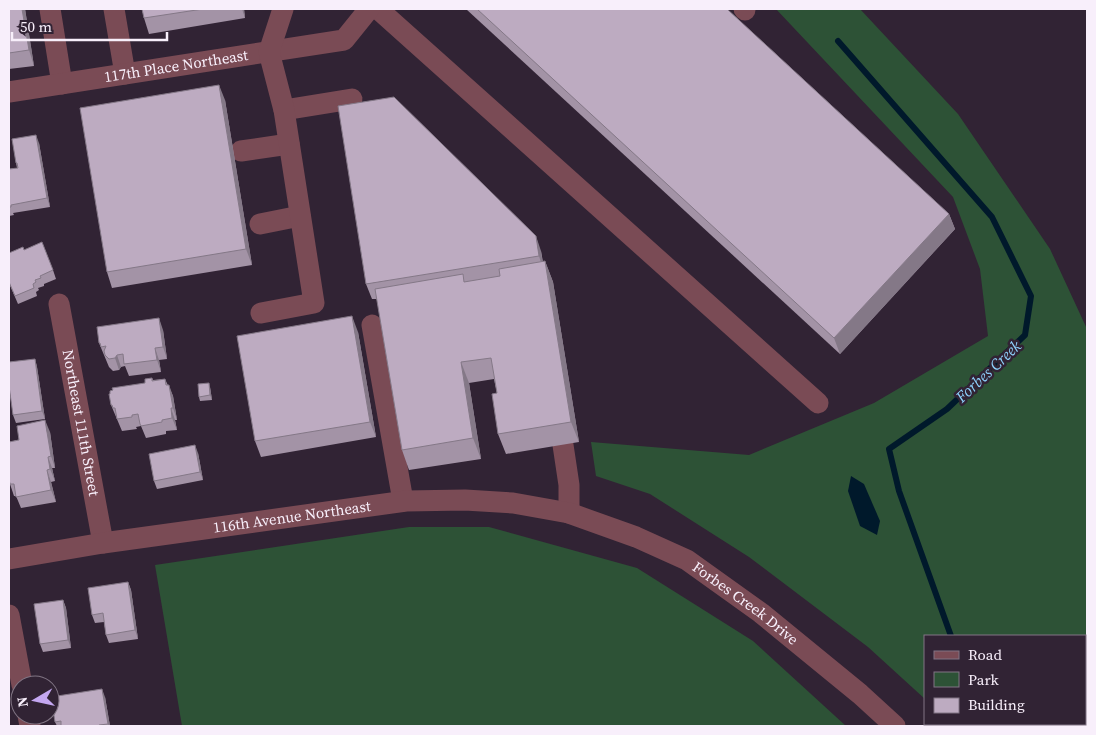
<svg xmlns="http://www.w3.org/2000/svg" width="1096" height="735" font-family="'Source Serif 4',serif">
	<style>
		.green { fill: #2d5236 }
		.water { fill: #00192b }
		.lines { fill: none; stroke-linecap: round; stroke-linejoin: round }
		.stream { stroke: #00192b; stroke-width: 6 }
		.minor { stroke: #7a4b55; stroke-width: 21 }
		.wall { fill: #a393a6 }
		.shaded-wall { fill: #847887 }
		.building { fill: #bdabc1; stroke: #847887 }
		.labels { text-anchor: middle; stroke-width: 5; stroke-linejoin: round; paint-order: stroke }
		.street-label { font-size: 15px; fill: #f8effb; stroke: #312334 }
		.water-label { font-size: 16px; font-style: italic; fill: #8ed1fc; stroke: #312334 }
	</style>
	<rect width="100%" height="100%" fill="#312334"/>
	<g class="green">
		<polygon points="776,9 860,9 958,114 1050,249 1087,329 1087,726 955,726 953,724 1085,724 1085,636 925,636 925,699 868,647 749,557 650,494 596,476 591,442 749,455 874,403 988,336 980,269 953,197"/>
		<polygon points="409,527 489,527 637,568 753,641 846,726 182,726 155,565"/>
	</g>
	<polygon class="water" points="851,476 864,484 880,521 877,535 860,526 848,491"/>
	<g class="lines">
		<g class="stream">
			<polyline points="838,41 992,217 1031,296 1025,335 947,409 889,449 899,491 951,636"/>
			<polyline points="1045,724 1052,726"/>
		</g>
		<g class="minor">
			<polyline points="50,9 62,84"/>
			<polyline points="114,9 125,74"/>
			<polyline points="378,9 818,403"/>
			<polyline points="744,9 745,10"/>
			<path id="s1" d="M9 92 344 40 369 9"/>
			<polyline points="284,110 352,99"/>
			<polyline points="241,151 289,144"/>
			<polyline points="260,224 300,216"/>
			<path id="s2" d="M59 304 103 543"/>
			<polyline points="261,313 314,303 284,110 269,52 283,9"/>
			<polyline points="372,325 403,501"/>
			<polyline points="563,445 569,485 569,513"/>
			<path id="s3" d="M9 559 103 543 406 501 465 500 513 503 569 513 636 537 687 560 761 613 860 694 895 726"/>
			<polyline points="9,615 22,685"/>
			<polyline points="28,715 30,726"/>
		</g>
	</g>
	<g class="wall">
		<polygon points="9,9 25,9 34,66 9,69"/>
		<polygon points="142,9 244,9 245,18 149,34 144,18"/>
		<polygon points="466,9 727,9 949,214 955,229 840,354"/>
		<polygon points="225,100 252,265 112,288 107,272"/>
		<polygon points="39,143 50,207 13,213 14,215 9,216 9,169 17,168 16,163"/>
		<polygon points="24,250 53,270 56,279 44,284 44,286 38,288 39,290 36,292 37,296 18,304 9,283 9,253"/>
		<polygon points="541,251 543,262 545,261 553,282 579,442 506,454 498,434 497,393 494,379 469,383 481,459 409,470 402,450 377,299 372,299 366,284"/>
		<polygon points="163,330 167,359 159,360 161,372 129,376 125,366 121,367 119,370 113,371 109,367 99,343"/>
		<polygon points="358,332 376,437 261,457 255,441"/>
		<polygon points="35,359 37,367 45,419 16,423 13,415"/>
		<polygon points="152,378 153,380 165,379 173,396 177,420 175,420 177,430 166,431 166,434 146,438 141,426 136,427 137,429 122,431 111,405"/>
		<polygon points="210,387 212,400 200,401 199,397"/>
		<polygon points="50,432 55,468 52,468 55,481 51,482 56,502 21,508 16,496 14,496 9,481 9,442"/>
		<polygon points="198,453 203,480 157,489 154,481"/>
		<polygon points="128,582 131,590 138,639 109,643 106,635 104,622 95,623 92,615"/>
		<polygon points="63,600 66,608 71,648 43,652 40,644"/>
		<polygon points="105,697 110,726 57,726 55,722"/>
	</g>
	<g class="shaded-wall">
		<polygon points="22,9 25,9 34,66 29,50"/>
		<polygon points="242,9 244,9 245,18"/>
		<polygon points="219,85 225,100 252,265 246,249"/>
		<polygon points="36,135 39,143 50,207 47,198"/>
		<polygon points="949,214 955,229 840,354 834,338"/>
		<polygon points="536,236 541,251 544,272 539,256"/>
		<polygon points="545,261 553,282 579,442 571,422"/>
		<polygon points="352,316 358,332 376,437 370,422"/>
		<polygon points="159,318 163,330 167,359 163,347"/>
		<polygon points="155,348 159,360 161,372 157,360"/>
		<polygon points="117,355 121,367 119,370 115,358"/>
		<polygon points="35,359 37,367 45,419 42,411"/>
		<polygon points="461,362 469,383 481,459 473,438"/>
		<polygon points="209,383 210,387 212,400 210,395"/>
		<polygon points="169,385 173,396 177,420 173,408"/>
		<polygon points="171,408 175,420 177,430 172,418"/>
		<polygon points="45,420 50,432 55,468 51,456"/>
		<polygon points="195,445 198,453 203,480 200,472"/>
		<polygon points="48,457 52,468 55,481 50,469"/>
		<polygon points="47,470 51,482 56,502 51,490"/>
		<polygon points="128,582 131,590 138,639 135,630"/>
		<polygon points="63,600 66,608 71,648 68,640"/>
		<polygon points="102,689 105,697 110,726 109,726 108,724"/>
	</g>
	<g class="building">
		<polygon points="9,9 22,9 29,50 9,53"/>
		<polygon points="142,9 203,9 144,18"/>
		<polygon points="477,9 727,9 949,214 834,338"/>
		<polygon points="219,85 246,249 107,272 80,108"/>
		<polygon points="394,97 536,236 539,256 366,284 338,106"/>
		<polygon points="36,135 47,198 11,205 11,207 9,207 9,169 18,168 17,163 16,163 12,139"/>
		<polygon points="42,242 53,270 40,276 41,278 35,280 36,282 33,284 34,288 15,296 9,282 9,253 23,247 24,250"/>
		<polygon points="545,261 571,422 498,434 492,394 497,393 491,358 461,362 473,438 402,450 375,289 463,274 464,282 500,276 499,269"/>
		<polygon points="352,316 370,422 255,441 237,336"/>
		<polygon points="159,318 163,347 155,348 157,360 124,364 123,354 117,355 115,358 109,359 105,355 104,351 106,346 101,347 100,343 99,343 97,327"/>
		<polygon points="35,359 42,411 13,415 9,386 9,362"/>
		<polygon points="152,378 152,381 165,379 166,385 169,385 173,408 171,408 172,418 162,420 162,422 141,426 140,424 138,414 132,415 132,417 117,419 115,408 113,408 112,405 111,405 109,394 110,394 110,391 113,390 112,388 145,383 145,379"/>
		<polygon points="209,383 210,395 199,397 198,384"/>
		<polygon points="45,420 51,456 48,457 50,469 47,470 51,490 16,497 14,484 10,484 9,479 9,442 19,440 17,426"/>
		<polygon points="195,445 200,472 154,481 149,454"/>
		<polygon points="128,582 135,630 106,635 103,613 92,615 88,588"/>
		<polygon points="63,600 68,640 40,644 34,604"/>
		<polygon points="102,689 108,724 99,725 99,726 61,726 61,721 55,722 51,697"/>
	</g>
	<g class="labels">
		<g class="street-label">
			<text dy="5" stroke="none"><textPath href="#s1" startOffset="169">117th Place Northeast</textPath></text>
			<text dy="5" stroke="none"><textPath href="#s2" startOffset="121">Northeast 111th Street</textPath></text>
			<text dy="5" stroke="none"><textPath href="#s3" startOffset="286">116th Avenue Northeast</textPath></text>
			<text dy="5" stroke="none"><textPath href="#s3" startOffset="765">Forbes Creek Drive</textPath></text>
		</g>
		<g class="water-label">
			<text transform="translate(988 371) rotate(-43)" y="6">Forbes Creek</text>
		</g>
	</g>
	<rect width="1096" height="735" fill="none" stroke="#f8effb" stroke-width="20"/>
	<rect x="924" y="635" width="162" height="90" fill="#312334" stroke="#817584"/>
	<rect x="934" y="651" width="25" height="8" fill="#7a4b55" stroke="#817584"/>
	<text x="968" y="660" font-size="15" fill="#f8effb">Road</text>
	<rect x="934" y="672" width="25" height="15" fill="#2d5236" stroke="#817584"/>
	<text x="968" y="685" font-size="15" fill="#f8effb">Park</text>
	<rect x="934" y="698" width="25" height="15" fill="#bdabc1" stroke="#817584"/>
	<text x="968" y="710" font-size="15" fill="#f8effb">Building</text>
	<g transform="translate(35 700) rotate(261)"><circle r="24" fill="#312334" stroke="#817584"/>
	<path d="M0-4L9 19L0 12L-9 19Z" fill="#c4a7f1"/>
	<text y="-8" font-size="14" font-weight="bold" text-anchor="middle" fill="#f8effb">N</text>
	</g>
	<path d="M12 32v8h155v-8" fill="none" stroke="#f8effb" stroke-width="2.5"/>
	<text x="20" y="32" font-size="15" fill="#f8effb" stroke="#312334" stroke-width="4" paint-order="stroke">50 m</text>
</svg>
